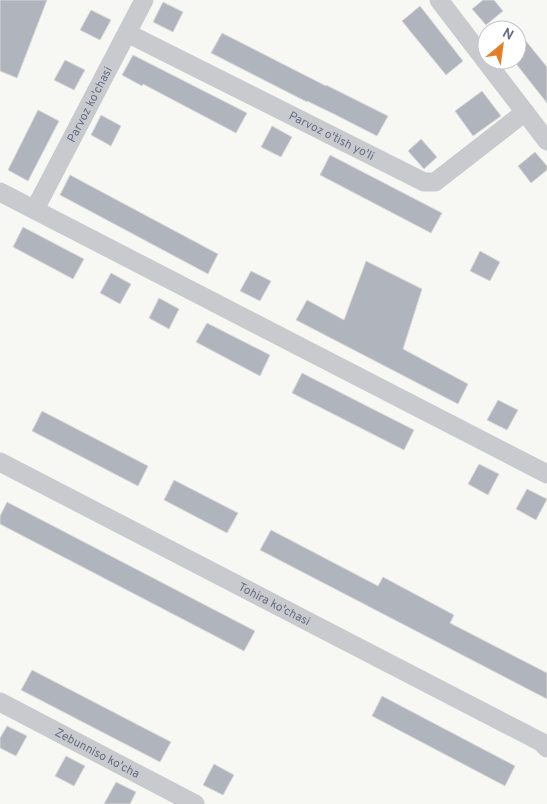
<svg xmlns="http://www.w3.org/2000/svg" width="547" height="804" font-family="Overpass,sans-serif">
	<style>
		.building { fill: #b0b4bd; stroke: #d8d9d7 }
		.lines { fill: none; stroke-linecap: round; stroke-linejoin: round }
		.minor { stroke: #c8cace; stroke-width: 19 }
		.labels { text-anchor: middle; stroke-width: 5; stroke-linejoin: round; paint-order: stroke }
		.street-label { font-size: 12px; fill: #667086; stroke: #fff }
	</style>
	<rect width="100%" height="100%" fill="#f7f7f4"/>
	<g class="building">
		<polygon points="0,0 47,0 17,78 0,71"/>
		<polygon points="483,0 494,0 503,11 486,25 472,9"/>
		<polygon points="163,2 183,12 173,32 153,22"/>
		<polygon points="420,6 463,61 446,75 402,21"/>
		<polygon points="91,10 111,20 100,40 80,30"/>
		<polygon points="517,30 547,67 547,103 517,65"/>
		<polygon points="222,33 326,86 326,85 388,116 377,136 336,115 307,101 307,102 211,53"/>
		<polygon points="133,55 247,113 236,133 143,84 142,86 122,75"/>
		<polygon points="65,60 85,70 74,90 54,80"/>
		<polygon points="482,91 501,116 473,136 455,111"/>
		<polygon points="38,110 59,121 28,181 8,170"/>
		<polygon points="101,115 121,126 111,146 91,135"/>
		<polygon points="272,126 292,137 281,157 261,147"/>
		<polygon points="421,139 437,157 424,169 408,151"/>
		<polygon points="535,152 547,166 547,170 531,183 518,166"/>
		<polygon points="330,155 442,213 431,233 320,175"/>
		<polygon points="70,175 218,254 208,274 60,195"/>
		<polygon points="23,227 84,259 73,279 13,247"/>
		<polygon points="480,251 500,262 490,281 470,271"/>
		<polygon points="366,261 422,289 403,349 468,384 458,404 296,320 307,300 344,320"/>
		<polygon points="251,271 271,281 260,301 240,291"/>
		<polygon points="111,273 131,284 120,304 100,293"/>
		<polygon points="159,298 179,309 169,329 149,318"/>
		<polygon points="207,323 270,355 260,376 196,342"/>
		<polygon points="302,373 414,430 404,450 292,393"/>
		<polygon points="498,400 518,410 507,430 487,420"/>
		<polygon points="42,411 148,466 138,486 32,431"/>
		<polygon points="479,464 499,474 488,495 468,484"/>
		<polygon points="174,480 238,513 227,533 164,500"/>
		<polygon points="527,489 547,499 536,520 516,509"/>
		<polygon points="7,502 255,631 244,651 0,524 0,516"/>
		<polygon points="271,530 378,586 383,577 454,615 450,623 547,673 547,699 260,550"/>
		<polygon points="32,670 171,742 160,762 21,690"/>
		<polygon points="382,696 515,766 505,786 372,716"/>
		<polygon points="7,726 27,736 16,756 0,748 0,738"/>
		<polygon points="66,756 85,766 74,786 55,776"/>
		<polygon points="214,764 234,775 223,795 203,785"/>
		<polygon points="116,782 136,792 130,804 104,804"/>
	</g>
	<g class="lines">
		<g class="minor">
			<polyline points="439,0 547,141"/>
			<path id="s1" d="M127 33 424 182H435L525 112"/>
			<polyline points="0,192 547,474"/>
			<path id="s2" d="M35 209 144 0"/>
			<path id="s3" d="M0 462 541 742 547 748"/>
			<path id="s4" d="M0 702 195 804"/>
		</g>
	</g>
	<g class="labels">
		<g class="street-label">
			<text dy="4" stroke="none"><textPath href="#s2" startOffset="118">Parvoz ko'chasi</textPath></text>
			<text dy="4" stroke="none"><textPath href="#s1" startOffset="229">Parvoz o'tish yo'li</textPath></text>
			<text dy="4" stroke="none"><textPath href="#s3" startOffset="309">Tohira ko'chasi</textPath></text>
			<text dy="4" stroke="none"><textPath href="#s4" startOffset="110">Zebunniso ko'cha</textPath></text>
		</g>
	</g>
	<g transform="translate(502 45) rotate(29)"><circle r="24" fill="#ffffff" stroke="#c2c6cf"/>
	<path d="M0-4L9 19L0 12L-9 19Z" fill="#e47e28"/>
	<text y="-8" font-size="14" font-weight="bold" text-anchor="middle" fill="#667086">N</text>
	</g>
</svg>
